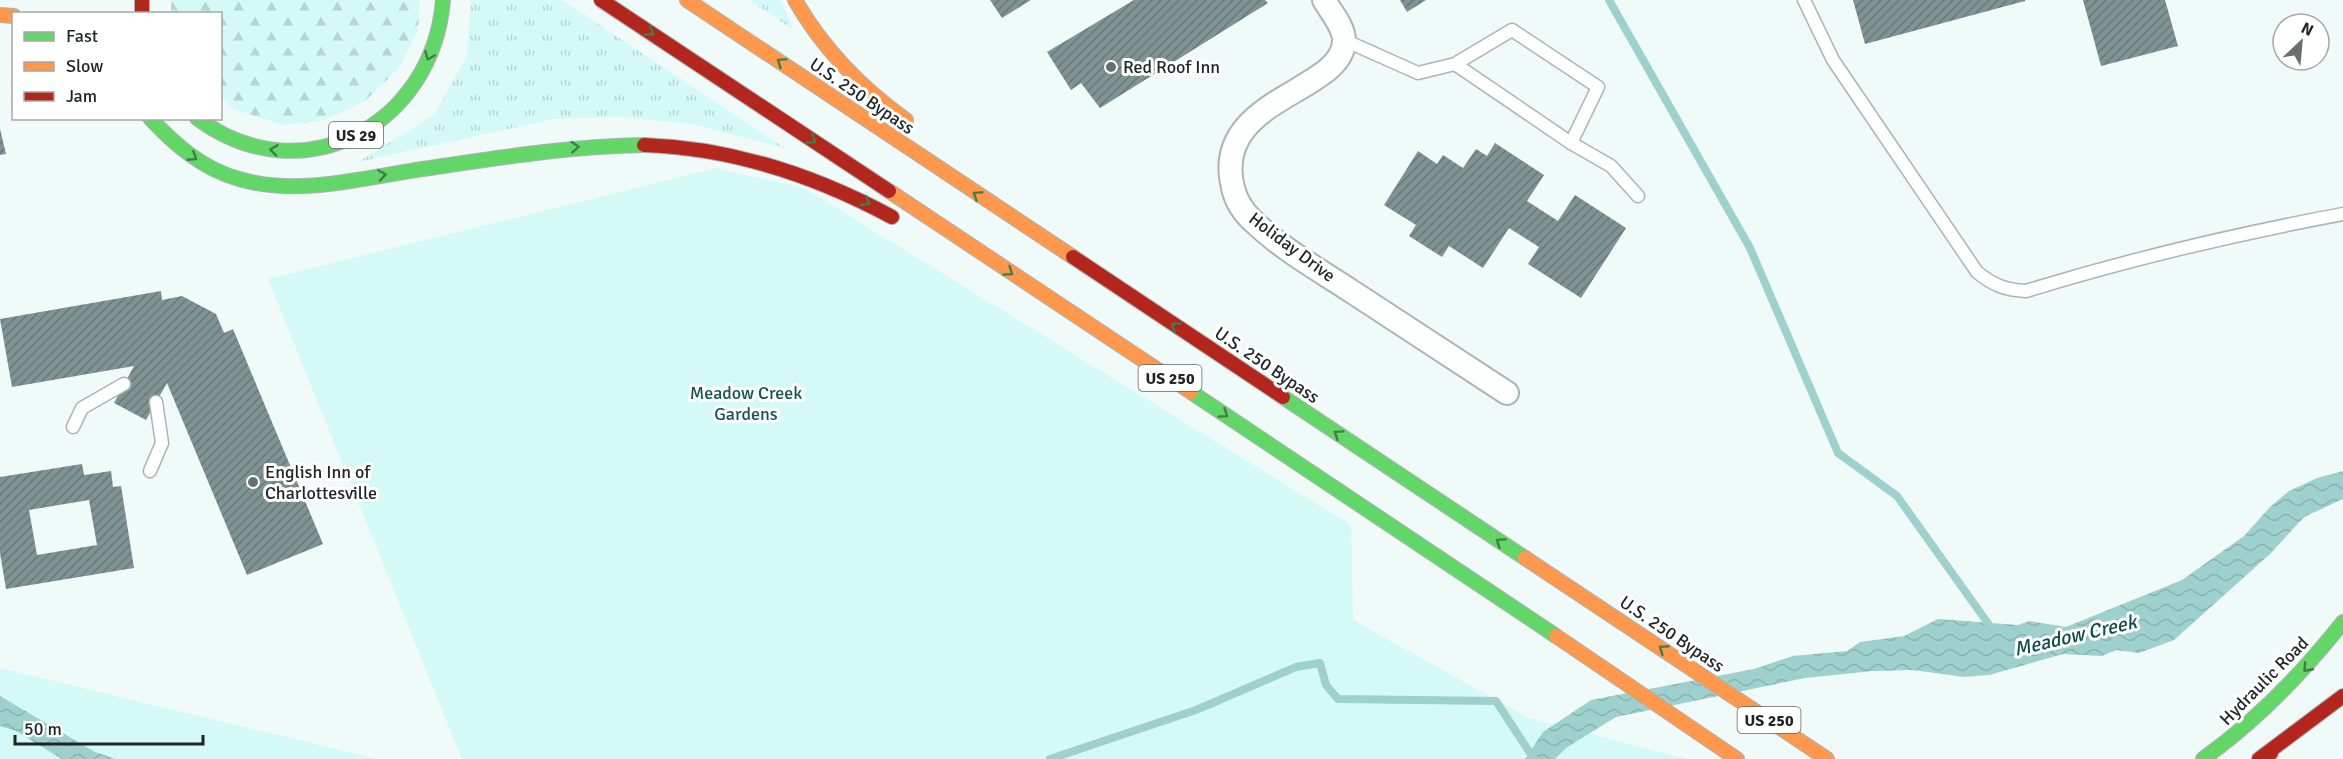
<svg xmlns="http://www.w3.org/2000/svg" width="2343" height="759" font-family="Signika,sans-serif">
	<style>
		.grass { fill: url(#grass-tufts) }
		.forest { fill: url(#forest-firs) }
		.green { fill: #d5f9f6 }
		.water { fill: url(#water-waves) }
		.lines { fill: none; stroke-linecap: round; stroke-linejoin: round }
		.stream { stroke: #9ed1cd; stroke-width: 8 }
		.building { fill: url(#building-hatch); fill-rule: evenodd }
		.lane-casing { stroke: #adb4b3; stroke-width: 15 }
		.street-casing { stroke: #adb4b3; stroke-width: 26 }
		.fast-casing { stroke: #adb4b3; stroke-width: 16 }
		.slow-casing { stroke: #adb4b3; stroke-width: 16 }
		.jam-casing { stroke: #adb4b3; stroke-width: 16 }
		.lane { stroke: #fdfefe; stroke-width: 12 }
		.street { stroke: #fdfefe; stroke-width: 22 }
		.fast { stroke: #63d668; stroke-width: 14 }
		.slow { stroke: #ff974d; stroke-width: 14 }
		.jam { stroke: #b3261e; stroke-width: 14 }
		.oneway { stroke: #417e46 }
		.poi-dot { fill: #68706e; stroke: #fff; stroke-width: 2 }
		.labels { text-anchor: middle; stroke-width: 6; stroke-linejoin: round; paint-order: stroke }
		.shield { fill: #fff; stroke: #626666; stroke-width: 1.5 }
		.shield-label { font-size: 16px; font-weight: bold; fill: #1f2524 }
		.poi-label { font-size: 18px; fill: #1f2524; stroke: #fff; text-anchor: start }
		.street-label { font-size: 18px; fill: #1f2524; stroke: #fff }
		.park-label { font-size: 18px; fill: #16524f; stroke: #fff }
		.water-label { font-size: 20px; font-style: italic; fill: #0c4b48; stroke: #fff }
	</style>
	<defs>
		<pattern id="grass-tufts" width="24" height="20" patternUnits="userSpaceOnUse" patternTransform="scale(1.5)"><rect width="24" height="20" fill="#d5f9f6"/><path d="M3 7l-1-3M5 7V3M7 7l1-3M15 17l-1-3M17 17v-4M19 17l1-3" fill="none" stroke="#b6d5d3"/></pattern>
		<pattern id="forest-firs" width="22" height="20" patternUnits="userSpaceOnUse" patternTransform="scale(1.5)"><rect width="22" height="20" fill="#d5f9f6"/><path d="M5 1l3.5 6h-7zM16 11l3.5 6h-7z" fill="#b6d5d3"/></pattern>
		<pattern id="water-waves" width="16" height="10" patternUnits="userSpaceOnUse" patternTransform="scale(1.5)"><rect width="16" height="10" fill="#9ed1cd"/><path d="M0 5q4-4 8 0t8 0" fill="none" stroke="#88b3b0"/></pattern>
		<pattern id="building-hatch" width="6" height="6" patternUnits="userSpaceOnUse" patternTransform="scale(1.5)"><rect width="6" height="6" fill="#7f9392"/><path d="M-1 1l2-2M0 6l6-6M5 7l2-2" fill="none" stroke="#677877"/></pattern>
	</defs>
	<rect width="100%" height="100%" fill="#f0faf8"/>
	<g class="grass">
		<polygon points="471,0 562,0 785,148 691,124 622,117 554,119 358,162 435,114 467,55"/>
		<polygon points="749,0 781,0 793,30"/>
	</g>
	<polygon class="forest" points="171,0 420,0 418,30 399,68 365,101 323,121 283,125 233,109 221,97 220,14 171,13"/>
	<g class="green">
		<polygon points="716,168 804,188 1351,525 1353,620 1529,718 1688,759 462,759 268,279"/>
		<polygon points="0,668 378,759 0,759"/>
	</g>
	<g class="water">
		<polygon points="2343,471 2343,499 2304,517 2270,554 2174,640 2139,653 2116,650 2102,656 2063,654 1989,675 1964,677 1913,670 1873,671 1805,678 1616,717 1566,748 1555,759 1525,759 1543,732 1591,700 1754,669 1793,656 1847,651 1860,642 1904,636 1938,619 2018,625 2029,621 2066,627 2182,580 2244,536 2270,507 2289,491 2317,478"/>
		<polygon points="0,696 95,752 116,759 62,759 16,731 0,726"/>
	</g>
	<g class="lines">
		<g class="stream">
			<polyline points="1609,0 1750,248 1838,453 1897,496 1992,629"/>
			<polyline points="1050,759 1196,710 1296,667 1320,663 1326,685 1338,699 1496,701 1534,759"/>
		</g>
	</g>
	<g class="building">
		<polygon points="990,0 1031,0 1002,18"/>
		<polygon points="1134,0 1265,0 1268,3 1100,108 1081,83 1071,90 1047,52"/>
		<polygon points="1400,0 1426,0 1407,12"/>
		<polygon points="1853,0 2025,0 2025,1 1865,44"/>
		<polygon points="2083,0 2165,0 2178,46 2101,66"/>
		<polygon points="0,129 6,154 0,155"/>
		<polygon points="1495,143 1544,175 1527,201 1558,221 1575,195 1626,228 1581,298 1528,264 1539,247 1509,228 1483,268 1449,246 1442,257 1409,236 1416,225 1384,205 1418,151 1437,164 1443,155 1463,168 1476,149 1487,156"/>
		<polygon points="161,291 162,300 182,296 216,314 224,333 233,329 323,544 247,575 167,383 146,420 114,403 134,366 12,387 0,319"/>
		<path d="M82 464 84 475 111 471 113 487 121 486 134 568 6 589 0 553V477ZM89 500 97 545 37 555 29 510Z"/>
	</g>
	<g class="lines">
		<defs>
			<g id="lane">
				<path d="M1804 0 1833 60 1977 272C1993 285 2005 290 2026 291 2130 259 2236 234 2343 214"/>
				<polyline points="1344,40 1418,73 1455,64 1571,143 1598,87 1512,30 1455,64"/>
				<polyline points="1571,143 1611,166 1638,196"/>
				<polyline points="73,427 82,408 124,384"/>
				<polyline points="150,471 162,443 156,402"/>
			</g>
			<path id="street" d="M1324 0C1331 12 1344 27 1344 40 1345 93 1210 97 1233 188 1236 201 1244 213 1254 222 1282 249 1319 270 1351 291 1403 325 1455 359 1507 393"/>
			<g id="fast">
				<path d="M150 118C175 145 203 169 239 179 296 196 360 179 416 170 492 159 567 146 644 145"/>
				<path d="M197 118C301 196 433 126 443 0"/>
				<polyline points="1191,392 1556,636"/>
				<polyline points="1283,397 1525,558"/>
				<path d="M2203 759C2257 720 2302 674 2343 622"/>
			</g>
			<g id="slow">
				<polyline points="687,0 1073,257"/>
				<path d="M795 0C823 49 860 87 906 120"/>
				<polyline points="0,15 14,16"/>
				<polyline points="889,191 1191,392"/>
				<polyline points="1525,558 1827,759"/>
				<polyline points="1556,636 1737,759"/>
			</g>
			<g id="jam">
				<polyline points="142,0 142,14"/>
				<polyline points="601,0 889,191"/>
				<path d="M644 145C733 148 814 175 892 217"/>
				<polyline points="1073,257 1283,397"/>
				<polyline points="2259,759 2343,696"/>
				<polyline points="2262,759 2271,753"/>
			</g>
		</defs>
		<use href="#lane" class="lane-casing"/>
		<use href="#street" class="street-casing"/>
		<use href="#fast" class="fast-casing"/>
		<use href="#slow" class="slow-casing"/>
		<use href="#jam" class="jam-casing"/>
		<use href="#lane" class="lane"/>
		<use href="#street" class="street"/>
		<use href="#fast" class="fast"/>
		<use href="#slow" class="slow"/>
		<use href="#jam" class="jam"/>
	</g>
	<defs><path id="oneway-chevron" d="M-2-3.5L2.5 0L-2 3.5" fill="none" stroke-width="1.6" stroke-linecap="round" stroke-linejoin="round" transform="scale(1.5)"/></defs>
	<g class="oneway">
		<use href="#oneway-chevron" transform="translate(650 32) rotate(33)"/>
		<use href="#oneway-chevron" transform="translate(429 56) rotate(113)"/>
		<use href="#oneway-chevron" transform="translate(781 62) rotate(-146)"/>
		<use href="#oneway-chevron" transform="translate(812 140) rotate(34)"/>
		<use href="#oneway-chevron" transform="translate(575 147) rotate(-3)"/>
		<use href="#oneway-chevron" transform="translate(274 150) rotate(-173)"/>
		<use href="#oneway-chevron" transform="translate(193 157) rotate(33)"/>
		<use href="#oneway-chevron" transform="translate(382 175) rotate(-9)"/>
		<use href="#oneway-chevron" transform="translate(977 195) rotate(-146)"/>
		<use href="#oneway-chevron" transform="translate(866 202) rotate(30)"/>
		<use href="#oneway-chevron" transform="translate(1009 272) rotate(34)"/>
		<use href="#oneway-chevron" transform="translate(1175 326) rotate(-146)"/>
		<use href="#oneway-chevron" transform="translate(1224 414) rotate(34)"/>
		<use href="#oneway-chevron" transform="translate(1338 434) rotate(-146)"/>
		<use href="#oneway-chevron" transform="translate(1500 542) rotate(-146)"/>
		<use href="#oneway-chevron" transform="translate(1663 649) rotate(-146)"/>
		<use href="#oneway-chevron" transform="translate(2307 668) rotate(132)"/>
	</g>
	<g class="poi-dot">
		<circle cx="1111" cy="67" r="6"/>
		<circle cx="253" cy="482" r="6"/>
	</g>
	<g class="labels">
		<g class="shield">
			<rect x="329" y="122" width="54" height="26" rx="4.5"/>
			<rect x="1138.5" y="365" width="63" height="26" rx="4.5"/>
			<rect x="1737.5" y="707" width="63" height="26" rx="4.5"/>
		</g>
		<g class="shield-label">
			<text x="356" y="141">US 29</text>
			<text x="1170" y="384">US 250</text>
			<text x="1769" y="726">US 250</text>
		</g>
		<g class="poi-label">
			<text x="1123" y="73">Red Roof Inn</text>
			<text x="265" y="478">English Inn of<tspan x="265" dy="21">Charlottesville</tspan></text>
		</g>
		<g class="street-label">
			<text transform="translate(862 96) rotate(34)" y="6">U.S. 250 Bypass</text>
			<text transform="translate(1292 247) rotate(37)" y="6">Holiday Drive</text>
			<text transform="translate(1267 365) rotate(34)" y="6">U.S. 250 Bypass</text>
			<text transform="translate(1672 634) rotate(34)" y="6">U.S. 250 Bypass</text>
			<text transform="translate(2264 681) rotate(-45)" y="6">Hydraulic Road</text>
		</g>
		<g class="park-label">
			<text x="746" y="399">Meadow Creek<tspan x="746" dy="21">Gardens</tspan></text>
		</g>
		<g class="water-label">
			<text transform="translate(2075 635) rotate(-13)" y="7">Meadow Creek</text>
		</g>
	</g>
	<rect x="12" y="12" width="210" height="108" fill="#ffffff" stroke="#a5a8a7" stroke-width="1.5"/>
	<rect x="24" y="32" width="30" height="9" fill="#63d668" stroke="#a5a8a7" stroke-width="1.5"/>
	<text x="66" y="42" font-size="18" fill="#1f2524">Fast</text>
	<rect x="24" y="62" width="30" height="9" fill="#ff974d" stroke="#a5a8a7" stroke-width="1.5"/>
	<text x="66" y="72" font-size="18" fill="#1f2524">Slow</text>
	<rect x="24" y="92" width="30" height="9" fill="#b3261e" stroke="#a5a8a7" stroke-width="1.5"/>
	<text x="66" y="102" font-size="18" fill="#1f2524">Jam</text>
	<g transform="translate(2301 42) rotate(26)"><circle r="28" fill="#ffffff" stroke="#a5a8a7" stroke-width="1.5"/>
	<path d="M0-4.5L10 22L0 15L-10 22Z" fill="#68706e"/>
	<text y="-9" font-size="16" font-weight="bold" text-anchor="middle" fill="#1f2524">N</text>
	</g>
	<path d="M15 735v9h188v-9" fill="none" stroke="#1f2524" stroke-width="3"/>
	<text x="24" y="735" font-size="18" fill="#1f2524" stroke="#ffffff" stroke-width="4.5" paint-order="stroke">50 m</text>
</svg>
